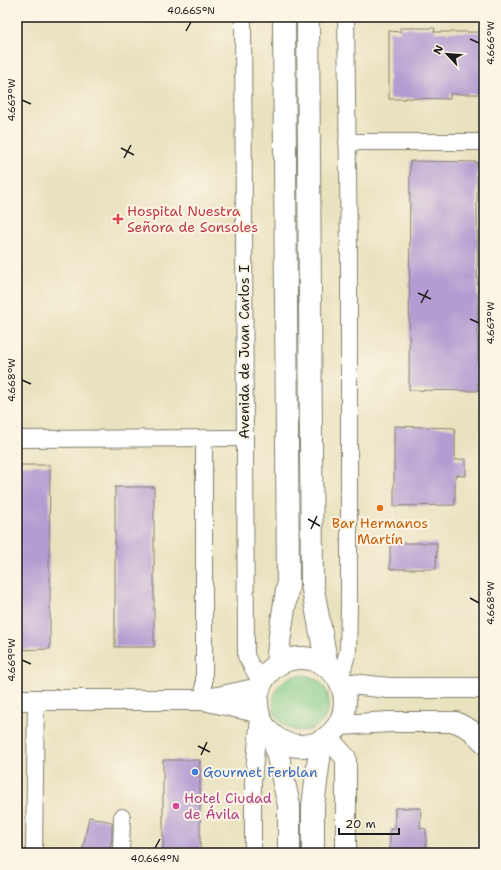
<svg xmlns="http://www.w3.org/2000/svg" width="501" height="870" font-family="'Shantell Sans',sans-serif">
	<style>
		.green { fill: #81c985; stroke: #4e7250 }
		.building { fill: #b29cd1 }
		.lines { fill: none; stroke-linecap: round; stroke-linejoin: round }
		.minor-casing { stroke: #827f6e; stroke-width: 18 }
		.tertiary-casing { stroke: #827f6e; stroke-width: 22 }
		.trunk-casing { stroke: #827f6e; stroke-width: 24 }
		.minor { stroke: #fff; stroke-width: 16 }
		.tertiary { stroke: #fff; stroke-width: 20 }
		.trunk { stroke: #fff; stroke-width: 22 }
		.ticks { fill: none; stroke: #1c1c1c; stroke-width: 1.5 }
		.health-dot { fill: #e0444e; stroke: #fcf5e5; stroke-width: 1.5 }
		.food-dot { fill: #e8710a; stroke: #fcf5e5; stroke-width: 1.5 }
		.shop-dot { fill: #3f7fe0; stroke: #fcf5e5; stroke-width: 1.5 }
		.hotel-dot { fill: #d1479c; stroke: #fcf5e5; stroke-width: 1.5 }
		.labels { text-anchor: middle; stroke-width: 4; stroke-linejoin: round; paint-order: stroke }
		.health-label { font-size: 14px; fill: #be3a42; stroke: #fcf5e5; text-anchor: start }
		.street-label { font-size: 14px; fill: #1c1c1c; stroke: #fcf5e5 }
		.food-label { font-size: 14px; fill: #c56008; stroke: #fcf5e5 }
		.shop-label { font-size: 14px; fill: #366cbe; stroke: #fcf5e5; text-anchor: start }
		.hotel-label { font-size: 14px; fill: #b23c85; stroke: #fcf5e5; text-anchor: start }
		.neatline { fill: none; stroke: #1c1c1c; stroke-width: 1.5 }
		.ticks-label { font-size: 10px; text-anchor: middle; fill: #1c1c1c }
	</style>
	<rect width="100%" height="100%" fill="#fcf5e5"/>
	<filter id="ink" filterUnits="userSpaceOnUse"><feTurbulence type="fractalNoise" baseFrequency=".025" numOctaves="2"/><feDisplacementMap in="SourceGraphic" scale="8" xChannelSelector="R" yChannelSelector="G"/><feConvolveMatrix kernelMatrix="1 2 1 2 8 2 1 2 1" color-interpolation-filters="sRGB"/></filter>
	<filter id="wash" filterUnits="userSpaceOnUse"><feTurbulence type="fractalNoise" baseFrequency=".012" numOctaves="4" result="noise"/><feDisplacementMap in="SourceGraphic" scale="16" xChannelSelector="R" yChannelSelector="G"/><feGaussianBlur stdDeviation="0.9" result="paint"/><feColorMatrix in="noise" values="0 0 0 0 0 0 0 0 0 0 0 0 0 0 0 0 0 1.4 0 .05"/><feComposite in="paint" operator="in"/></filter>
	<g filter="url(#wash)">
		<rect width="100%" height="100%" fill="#e9e2bf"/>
		<circle class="green" cx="301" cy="703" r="28"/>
		<g id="blocks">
			<g class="building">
				<polygon points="400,28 435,28 434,32 484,32 484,94 450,94 450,99 405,98 405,99 389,99 389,31 400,32"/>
				<polygon points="410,161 477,162 478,391 409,390"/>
				<polygon points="394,426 455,428 455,460 466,459 466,476 455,475 455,505 394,506"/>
				<polygon points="17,465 50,465 49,572 50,572 50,649 17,650"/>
				<rect x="115" y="487" width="39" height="160"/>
				<polygon points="390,543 437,543 436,569 390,569"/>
				<rect x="163" y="760" width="37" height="93"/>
				<polygon points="395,808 421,808 420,828 426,829 426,853 390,853 390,829 395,829"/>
				<polygon points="89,817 112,822 112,839 109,853 82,853"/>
			</g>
		</g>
	</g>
	<g filter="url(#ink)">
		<use href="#blocks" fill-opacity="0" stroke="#827f6e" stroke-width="1"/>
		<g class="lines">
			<defs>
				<g id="minor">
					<polyline points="243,17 246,656 261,683"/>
					<polyline points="347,142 484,142"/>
					<polyline points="17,439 245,438"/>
					<polyline points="340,679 348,651 349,606 349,255 346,17"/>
					<polyline points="204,700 204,438"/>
					<polyline points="34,853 36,700"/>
					<polyline points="121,853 122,817"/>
					<polyline points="253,853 253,782 259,716"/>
				</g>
				<g id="tertiary">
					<polyline points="342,683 389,688 484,688"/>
					<polyline points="17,700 204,700 259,688"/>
					<polyline points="208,701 257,712"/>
					<polyline points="340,725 390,722 456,722 471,730 484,743"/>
					<polyline points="328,738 346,758 346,853"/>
				</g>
				<g id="trunk">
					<polyline points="308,17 312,584 327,666"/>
					<circle cx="301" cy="702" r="44"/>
					<polyline points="277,665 280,634 288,584 284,17"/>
					<polyline points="274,739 289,805 289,853"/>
					<polyline points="313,853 313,806 321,743"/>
				</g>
			</defs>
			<use href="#minor" class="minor-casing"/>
			<use href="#tertiary" class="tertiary-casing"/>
			<use href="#trunk" class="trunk-casing"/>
			<use href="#minor" class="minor"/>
			<use href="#tertiary" class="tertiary"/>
			<use href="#trunk" class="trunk"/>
		</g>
	</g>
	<path class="ticks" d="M186 31 191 22M470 39 479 43M22 100 31 104M121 148 134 155M124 158 131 145M418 293 431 299M421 303 428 290M470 319 479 323M22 380 31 384M308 519 320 526M311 529 317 516M470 598 479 603M22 660 31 664M198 746 210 752M201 755 207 742M155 848 160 839"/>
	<path class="health-dot" d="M116 213h4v4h4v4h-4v4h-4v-4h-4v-4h4z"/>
	<circle class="food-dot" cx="380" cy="508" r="4"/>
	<circle class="shop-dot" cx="195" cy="772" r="4"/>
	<circle class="hotel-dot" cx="176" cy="806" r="4"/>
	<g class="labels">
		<g class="health-label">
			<text x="127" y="216">Hospital Nuestra<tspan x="127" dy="16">Señora de Sonsoles</tspan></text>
		</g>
		<g class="street-label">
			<text transform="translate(244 352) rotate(-90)" y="5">Avenida de Juan Carlos I</text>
		</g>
		<g class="food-label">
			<text x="380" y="528">Bar Hermanos<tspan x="380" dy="16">Martín</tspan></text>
		</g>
		<g class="shop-label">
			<text x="203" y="777">Gourmet Ferblan</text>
		</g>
		<g class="hotel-label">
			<text x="184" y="803">Hotel Ciudad<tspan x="184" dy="16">de Ávila</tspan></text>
		</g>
	</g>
	<rect width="501" height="870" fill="none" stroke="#fcf5e5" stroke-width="44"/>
	<g transform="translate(447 54) rotate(296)" stroke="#fcf5e5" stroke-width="3" paint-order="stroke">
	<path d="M0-3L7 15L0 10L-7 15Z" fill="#1c1c1c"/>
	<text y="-6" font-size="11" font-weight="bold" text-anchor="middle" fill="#1c1c1c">N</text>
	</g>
	<path d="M339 828v6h60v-6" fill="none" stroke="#1c1c1c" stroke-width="2"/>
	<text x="345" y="828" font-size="12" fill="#1c1c1c" stroke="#fcf5e5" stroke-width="3" paint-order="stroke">20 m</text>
	<rect x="22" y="22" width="457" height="826" class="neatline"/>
	<g class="ticks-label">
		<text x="191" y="14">40.665°N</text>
		<text transform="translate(490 43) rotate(-90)" y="4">4.666°W</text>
		<text transform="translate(11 100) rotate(-90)" y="4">4.667°W</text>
		<text transform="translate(490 323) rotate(-90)" y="4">4.667°W</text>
		<text transform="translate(11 380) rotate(-90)" y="4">4.668°W</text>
		<text transform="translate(490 603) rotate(-90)" y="4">4.668°W</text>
		<text transform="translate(11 660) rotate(-90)" y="4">4.669°W</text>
		<text x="155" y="862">40.664°N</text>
	</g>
</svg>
